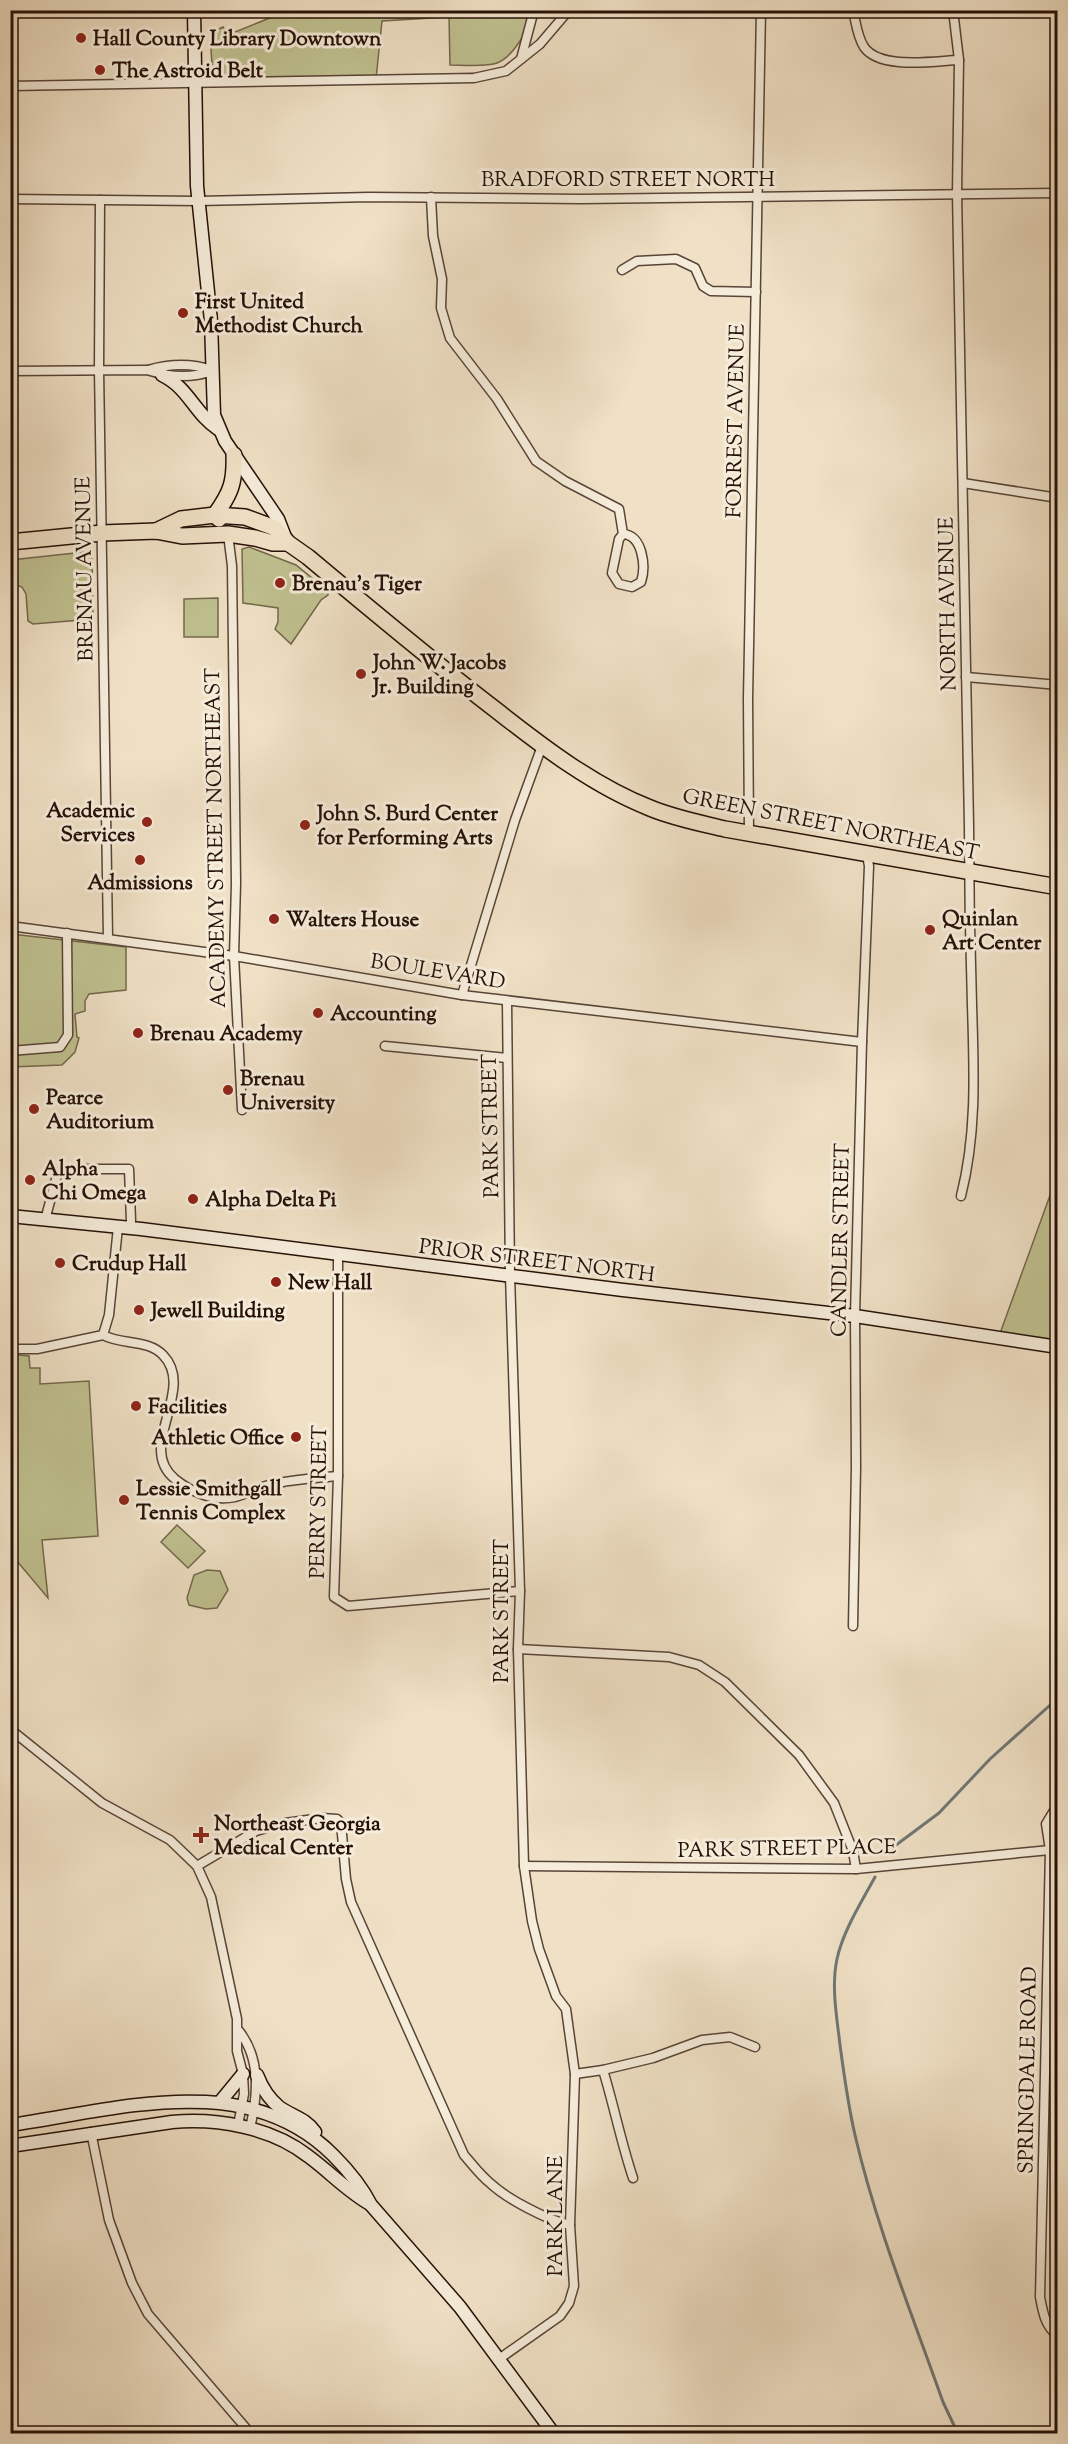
<svg xmlns="http://www.w3.org/2000/svg" width="1068" height="2444" font-family="'Sorts Mill Goudy',serif">
	<style>
		.green { fill: #c0c190; stroke: #73684c; stroke-width: 1.5 }
		.lines { fill: none; stroke-linecap: round; stroke-linejoin: round }
		.stream { stroke: #6f7775; stroke-width: 3 }
		.street-casing { stroke: #584437; stroke-width: 11 }
		.secondary-casing { stroke: #261007; stroke-width: 15 }
		.highway-casing { stroke: #261007; stroke-width: 18 }
		.street { stroke: #f5ecda; stroke-width: 8 }
		.secondary { stroke: #f5ecda; stroke-width: 12 }
		.highway { stroke: #f0e1c6; stroke-width: 15 }
		.poi-dot { fill: #8f2418; stroke: #f5ecda; stroke-width: 2 }
		.labels { text-anchor: middle; stroke-width: 6; stroke-linejoin: round; paint-order: stroke }
		.poi-label { font-size: 21px; font-weight: bold; fill: #261007; stroke: #f5ecda; text-anchor: start }
		.street-label { font-size: 21px; fill: #261007; stroke: #f5ecda }
	</style>
	<rect width="100%" height="100%" fill="#f0e1c6"/>
	<filter id="stains"><feTurbulence type="fractalNoise" baseFrequency=".00333" numOctaves="4"/><feColorMatrix values="0 0 0 0 .2 0 0 0 0 .09 0 0 0 0 .02 0 0 0 .5 -.17"/></filter>
	<radialGradient id="worn" r=".72"><stop offset=".6" stop-color="#630" stop-opacity="0"/><stop offset="1" stop-color="#630" stop-opacity=".3"/></radialGradient>
	<g class="green">
		<path d="M338 11H534C529 27 515 56 497 63 488 67 462 65 450 65L449 17 382 21 376 79 213 81 210 33 223 27 228 35 272 17H338Z"/>
		<polygon points="249,547 296,565 328,591 328,595 321,600 291,644 275,629 278,622 278,608 243,603 242,549"/>
		<polygon points="84,552 92,559 93,619 33,624 28,621 26,594 22,587 11,583 11,560"/>
		<polygon points="218,598 218,637 184,637 184,599"/>
		<polygon points="11,934 126,947 126,990 89,994 85,1001 85,1011 75,1014 77,1037 79,1038 75,1052 62,1065 11,1067"/>
		<polygon points="1057,1176 1057,1350 998,1339"/>
		<polygon points="10,1354 29,1356 30,1368 40,1368 40,1384 89,1381 98,1536 42,1540 48,1598 11,1554"/>
		<polygon points="177,1525 205,1551 188,1568 161,1542"/>
		<polygon points="207,1570 220,1571 228,1590 217,1608 206,1609 189,1605 187,1598 194,1575"/>
	</g>
	<g class="lines">
		<g class="stream">
			<polyline points="888,1851 939,1813 990,1759 1058,1698"/>
			<path d="M875 1877C861 1903 843 1931 837 1959 831 1987 837 2018 840 2045 844 2075 848 2105 855 2135 876 2226 912 2314 943 2402L958 2434"/>
		</g>
		<defs>
			<g id="street">
				<path d="M853 10C856 23 857 36 864 47 880 70 934 61 959 60"/>
				<path d="M953 10 959 60 957 193 969 826C969 886 970 945 972 1005 974 1070 977 1133 961 1196"/>
				<polyline points="521,59 534,10"/>
				<polyline points="10,86 474,78 506,71 540,44 569,10"/>
				<path d="M431 197 433 236 442 279 441 308 450 338 497 399 536 461 565 481 619 509 623 534 619 539 612 573 619 584 632 587 641 582C646 567 643 535 623 534"/>
				<polyline points="10,199 198,201 369,197 581,199 1058,193"/>
				<polyline points="100,200 99,369 108,938"/>
				<polyline points="622,270 637,261 676,259 695,268 703,286 711,291 756,292"/>
				<path d="M148 370C169 364 191 363 212 370"/>
				<path d="M10 371 147 370C169 377 190 379 212 371"/>
				<polyline points="963,483 1058,498"/>
				<polyline points="228,534 232,566 236,883 234,956 242,1110"/>
				<polyline points="966,677 1058,685"/>
				<polyline points="749,833 748,699 761,10"/>
				<polyline points="10,926 234,956 462,995 862,1042"/>
				<polyline points="462,995 515,820 542,746"/>
				<path d="M507 1001 510 1275 520 1591 518 1649 524 1866 532 1921 539 1949 556 1996 566 2009 575 2074 603 2070C614 2106 621 2142 633 2178"/>
				<polyline points="385,1046 507,1058"/>
				<polyline points="10,1051 60,1047 68,1035 67,933"/>
				<polyline points="45,1220 58,1172 86,1169 129,1169 131,1221 129,1228"/>
				<polyline points="338,1255 338,1476 334,1597 348,1606 520,1591"/>
				<polyline points="103,1335 109,1315 118,1227"/>
				<path d="M10 1349H37L103 1335C121 1345 148 1339 163 1355 197 1390 135 1447 175 1479 191 1492 214 1502 235 1497 249 1493 263 1485 278 1483 298 1479 318 1478 338 1476"/>
				<polyline points="853,1626 856,1467 855,1316 862,1042 869,866 867,855"/>
				<polyline points="518,1649 669,1657 699,1665 725,1682 799,1755 834,1803 853,1851 856,1869"/>
				<polyline points="10,1729 102,1803 170,1840 197,1866 211,1897 237,2019 237,2051 243,2074 244,2094 238,2125"/>
				<path d="M1058 1804 1046 1824 1050 1850 1040 2297C1043 2313 1045 2326 1058 2336"/>
				<path d="M197 1866 256 1831 285 1823 322 1818 337 1819 341 1823 346 1879 351 1902 464 2155C472 2164 480 2175 490 2183 507 2199 547 2220 570 2225"/>
				<polyline points="524,1866 856,1869 1050,1850"/>
				<path d="M239 2031C261 2059 258 2095 250 2128"/>
				<polyline points="603,2070 653,2058 702,2040 730,2037 755,2047"/>
				<polyline points="91,2132 109,2220 132,2283 148,2314 251,2434"/>
				<polyline points="499,2359 560,2316 569,2303 574,2286 570,2225 575,2074"/>
			</g>
			<g id="secondary">
				<polyline points="194,10 197,186 211,321 214,415 225,441 278,519 285,537"/>
				<path d="M162 375C189 388 194 413 218 429"/>
				<polyline points="10,1216 141,1229 623,1290 855,1316 1058,1347"/>
				<path d="M257 2075C262 2088 268 2098 279 2107 293 2117 304 2117 315 2132"/>
				<polyline points="220,2102 243,2074"/>
				<path d="M10 2125C117 2110 246 2068 333 2155 348 2170 361 2185 371 2205L460 2307 554 2434"/>
				<path d="M10 2146 172 2122C217 2118 271 2127 308 2156 330 2172 347 2191 370 2204"/>
			</g>
			<g id="highway">
				<path d="M219 519 215 515C231 493 235 482 234 455"/>
				<path d="M156 531 181 519 215 515 245 517 275 528 288 543 308 557C370 609 432 661 496 710 543 747 594 786 650 808 674 818 700 823 725 829L1058 887"/>
				<polyline points="10,542 102,533 156,531 182,536 228,534 255,538 273,543 288,543"/>
			</g>
		</defs>
		<use href="#street" class="street-casing"/>
		<use href="#secondary" class="secondary-casing"/>
		<use href="#highway" class="highway-casing"/>
		<use href="#street" class="street"/>
		<use href="#secondary" class="secondary"/>
		<use href="#highway" class="highway"/>
	</g>
	<g class="poi-dot">
		<circle cx="81" cy="38" r="6"/>
		<circle cx="100" cy="70" r="6"/>
		<circle cx="183" cy="313" r="6"/>
		<circle cx="280" cy="583" r="6"/>
		<circle cx="361" cy="674" r="6"/>
		<circle cx="147" cy="822" r="6"/>
		<circle cx="305" cy="825" r="6"/>
		<circle cx="140" cy="860" r="6"/>
		<circle cx="274" cy="919" r="6"/>
		<circle cx="930" cy="930" r="6"/>
		<circle cx="318" cy="1013" r="6"/>
		<circle cx="138" cy="1033" r="6"/>
		<circle cx="228" cy="1090" r="6"/>
		<circle cx="34" cy="1109" r="6"/>
		<circle cx="30" cy="1180" r="6"/>
		<circle cx="193" cy="1199" r="6"/>
		<circle cx="60" cy="1263" r="6"/>
		<circle cx="276" cy="1282" r="6"/>
		<circle cx="139" cy="1310" r="6"/>
		<circle cx="136" cy="1406" r="6"/>
		<circle cx="296" cy="1437" r="6"/>
		<circle cx="124" cy="1500" r="6"/>
		<path d="M198 1826h6v6h6v6h-6v6h-6v-6h-6v-6h6z"/>
	</g>
	<g class="labels">
		<g class="poi-label">
			<text x="93" y="45">Hall County Library Downtown</text>
			<text x="112" y="77">The Astroid Belt</text>
			<text x="195" y="308">First United<tspan x="195" dy="24">Methodist Church</tspan></text>
			<text x="292" y="590">Brenau's Tiger</text>
			<text x="373" y="669">John W. Jacobs<tspan x="373" dy="24">Jr. Building</tspan></text>
			<text x="135" y="817" text-anchor="end">Academic<tspan x="135" dy="24">Services</tspan></text>
			<text x="317" y="820">John S. Burd Center<tspan x="317" dy="24">for Performing Arts</tspan></text>
			<text x="140" y="889" text-anchor="middle">Admissions</text>
			<text x="942" y="925">Quinlan<tspan x="942" dy="24">Art Center</tspan></text>
			<text x="286" y="926">Walters House</text>
			<text x="330" y="1020">Accounting</text>
			<text x="150" y="1040">Brenau Academy</text>
			<text x="240" y="1085">Brenau<tspan x="240" dy="24">University</tspan></text>
			<text x="46" y="1104">Pearce<tspan x="46" dy="24">Auditorium</tspan></text>
			<text x="42" y="1175">Alpha<tspan x="42" dy="24">Chi Omega</tspan></text>
			<text x="205" y="1206">Alpha Delta Pi</text>
			<text x="72" y="1270">Crudup Hall</text>
			<text x="288" y="1289">New Hall</text>
			<text x="151" y="1317">Jewell Building</text>
			<text x="148" y="1413">Facilities</text>
			<text x="284" y="1444" text-anchor="end">Athletic Office</text>
			<text x="136" y="1495">Lessie Smithgall<tspan x="136" dy="24">Tennis Complex</tspan></text>
			<text x="214" y="1830">Northeast Georgia<tspan x="214" dy="24">Medical Center</tspan></text>
		</g>
		<g class="street-label">
			<text x="628" y="186">BRADFORD STREET NORTH</text>
			<text transform="translate(735 421) rotate(-89)" y="7">FORREST AVENUE</text>
			<text transform="translate(84 569) rotate(-91)" y="7">BRENAU AVENUE</text>
			<text transform="translate(947 604) rotate(-91)" y="7">NORTH AVENUE</text>
			<text transform="translate(831 824) rotate(11)" y="7">GREEN STREET NORTHEAST</text>
			<text transform="translate(215 838) rotate(-91)" y="7">ACADEMY STREET NORTHEAST</text>
			<text transform="translate(438 971) rotate(9)" y="7">BOULEVARD</text>
			<text transform="translate(490 1126) rotate(-91)" y="7">PARK STREET</text>
			<text transform="translate(840 1240) rotate(-89)" y="7">CANDLER STREET</text>
			<text transform="translate(537 1260) rotate(7)" y="7">PRIOR STREET NORTH</text>
			<text transform="translate(318 1502) rotate(-89)" y="7">PERRY STREET</text>
			<text transform="translate(501 1611) rotate(-90)" y="7">PARK STREET</text>
			<text transform="translate(787 1848) rotate(-1)" y="7">PARK STREET PLACE</text>
			<text transform="translate(1027 2070) rotate(-89)" y="7">SPRINGDALE ROAD</text>
			<text transform="translate(555 2216) rotate(-90)" y="7">PARK LANE</text>
		</g>
	</g>
	<rect width="1068" height="2444" fill="none" stroke="#f0e1c6" stroke-width="36"/>
	<rect x="12" y="12" width="1044" height="2420" fill="none" stroke="#261007" stroke-width="3"/>
	<rect x="18" y="18" width="1032" height="2408" fill="none" stroke="#261007" stroke-width="1.5"/>
	<rect width="100%" height="100%" filter="url(#stains)"/>
	<rect width="100%" height="100%" fill="url(#worn)"/>
</svg>
